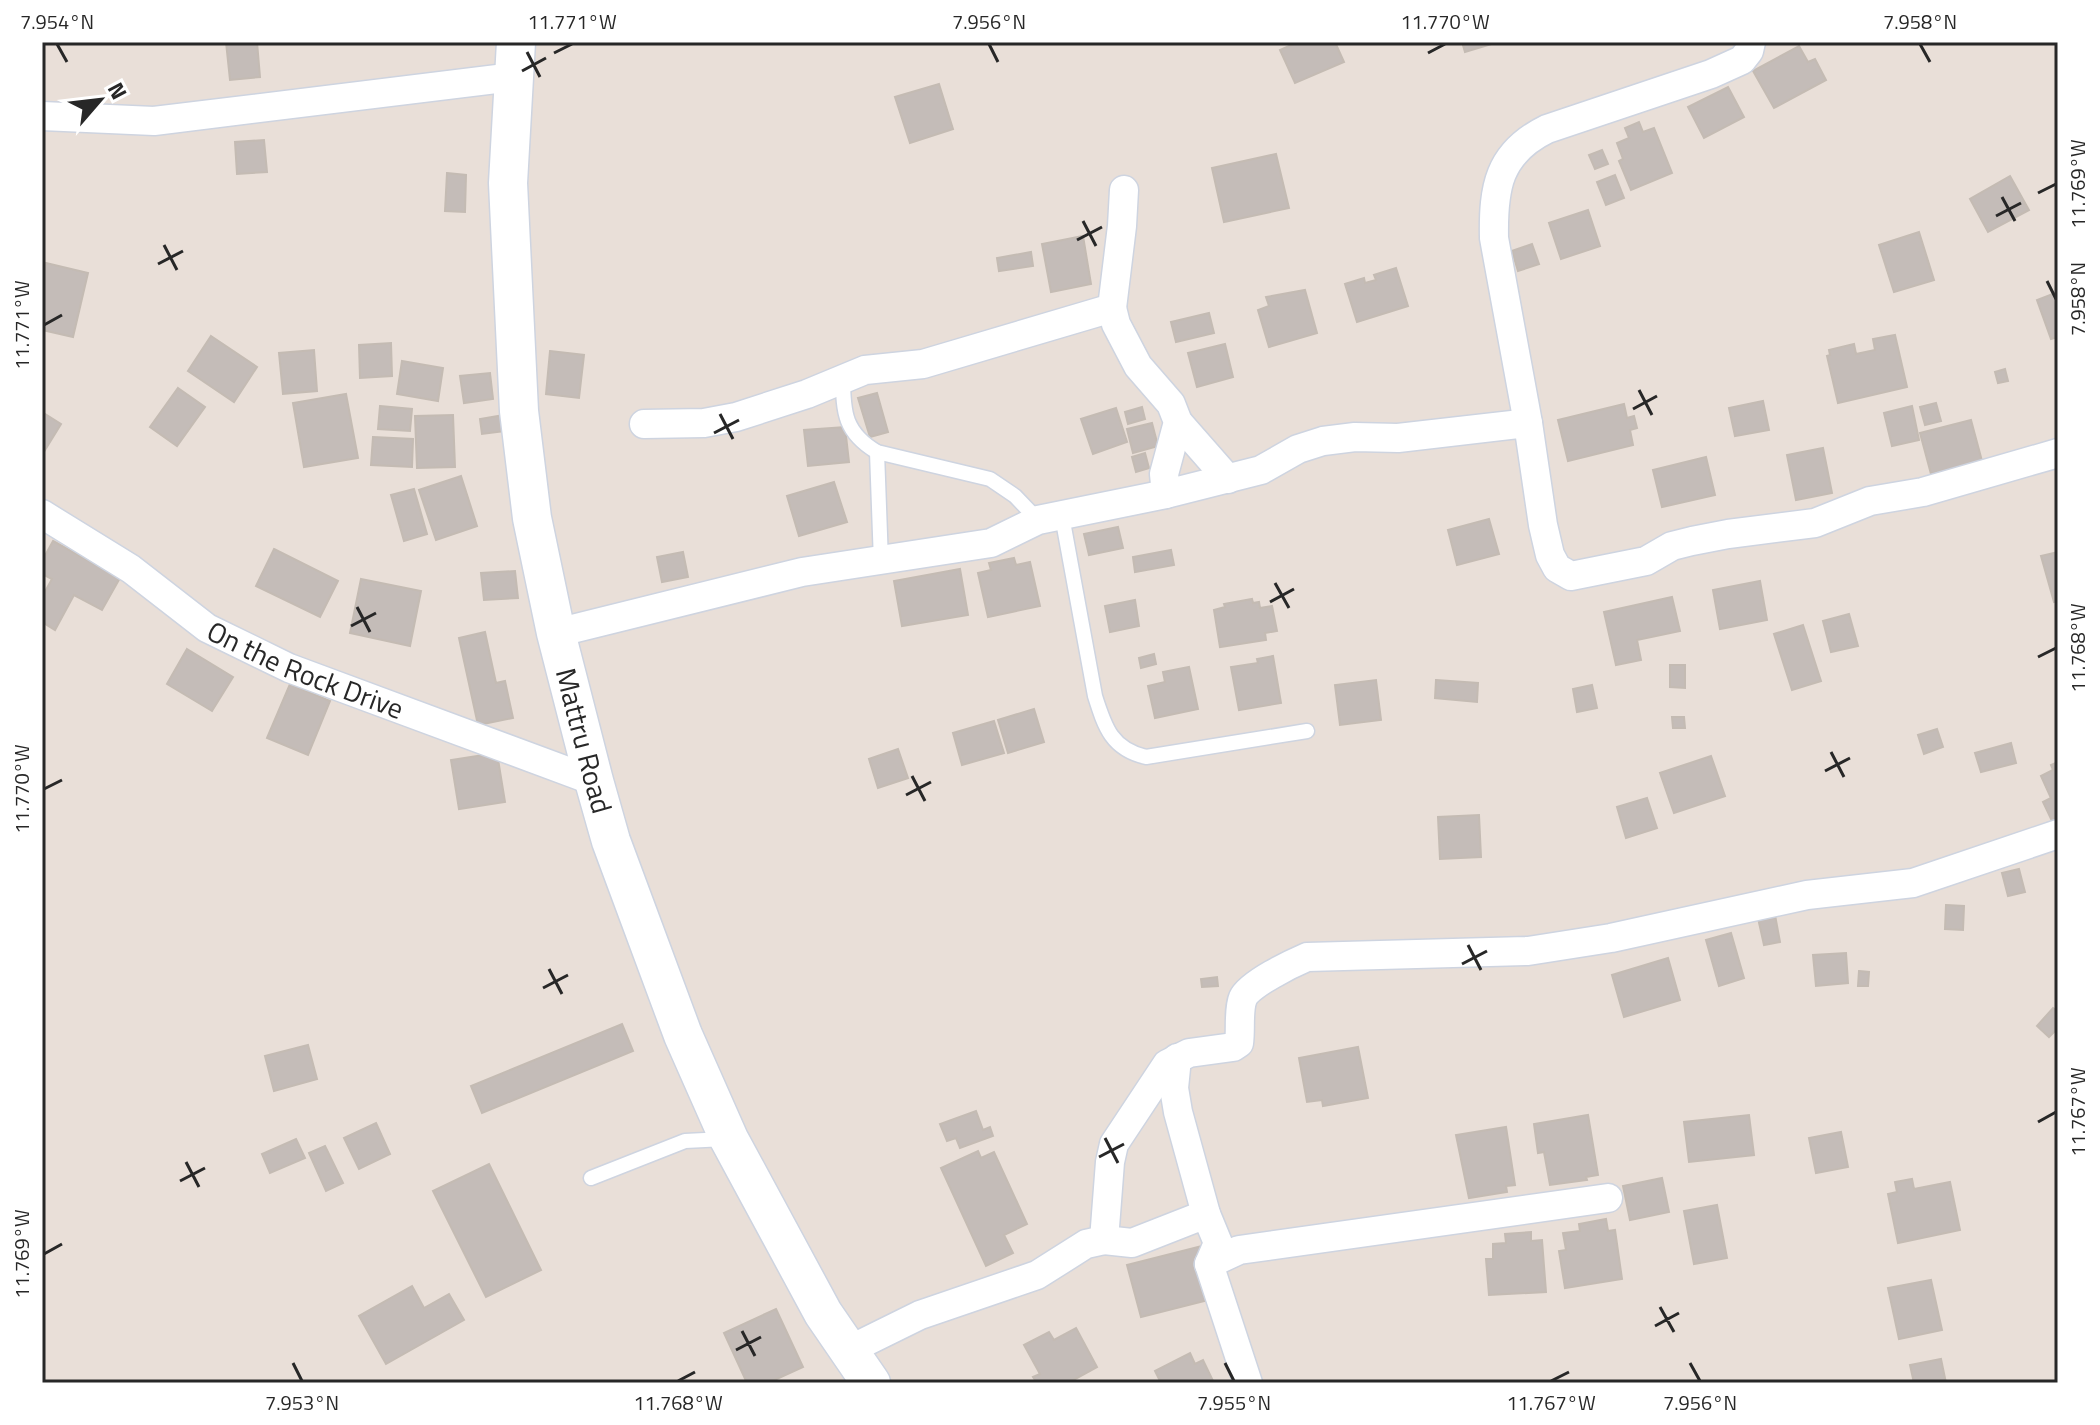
<svg xmlns="http://www.w3.org/2000/svg" width="2100" height="1425" font-family="'Titillium Web',sans-serif">
	<style>
		.building { fill: #c4bcb8; stroke: #c4bbb3; stroke-width: 2 }
		.lines { fill: none; stroke-linecap: round; stroke-linejoin: round }
		.service-casing { stroke: #ced4e0; stroke-width: 17 }
		.minor-casing { stroke: #ced4e0; stroke-width: 31 }
		.secondary-casing { stroke: #ced4e0; stroke-width: 41 }
		.service { stroke: #fff; stroke-width: 14 }
		.minor { stroke: #fff; stroke-width: 28 }
		.secondary { stroke: #fff; stroke-width: 38 }
		.ticks { fill: none; stroke: #272727; stroke-width: 3 }
		.labels { text-anchor: middle; stroke-width: 6; stroke-linejoin: round; paint-order: stroke }
		.street-label { font-size: 28px; fill: #272727; stroke: #fff }
		.neatline { fill: none; stroke: #272727; stroke-width: 3 }
		.ticks-label { font-size: 20px; text-anchor: middle; fill: #272727 }
	</style>
	<rect width="100%" height="100%" fill="#e9dfd8"/>
	<g class="building">
		<polygon points="226,42 257,42 260,77 230,80"/>
		<polygon points="1298,42 1335,42 1344,62 1295,83 1280,50"/>
		<polygon points="1462,42 1498,42 1465,52"/>
		<polygon points="1799,46 1808,62 1815,59 1826,80 1774,108 1753,71"/>
		<polygon points="939,84 953,129 910,143 895,97"/>
		<polygon points="1728,87 1744,117 1704,138 1688,107"/>
		<polygon points="1639,122 1643,132 1654,128 1672,173 1631,190 1619,161 1623,159 1617,143 1629,138 1625,128"/>
		<polygon points="264,140 267,172 237,174 235,142"/>
		<polygon points="1602,150 1608,164 1595,169 1589,155"/>
		<polygon points="1276,154 1289,208 1224,222 1212,168"/>
		<polygon points="447,173 466,175 465,212 445,211"/>
		<polygon points="1615,175 1624,198 1606,205 1597,182"/>
		<polygon points="2010,176 2029,210 1988,232 1970,199"/>
		<polygon points="1588,210 1600,246 1561,259 1549,223"/>
		<polygon points="1919,232 1934,280 1894,292 1879,245"/>
		<polygon points="1083,236 1091,284 1051,292 1042,244"/>
		<polygon points="1532,244 1539,264 1518,271 1512,251"/>
		<polygon points="1031,252 1033,266 999,271 997,258"/>
		<polygon points="46,263 88,273 73,337 42,330 42,281"/>
		<polygon points="1396,268 1408,306 1357,322 1345,284 1364,278 1365,283 1376,280 1374,275"/>
		<polygon points="1305,290 1317,333 1269,347 1258,310 1269,306 1266,297"/>
		<polygon points="2058,292 2058,337 2051,339 2037,300"/>
		<polygon points="1209,313 1214,333 1176,342 1171,322"/>
		<polygon points="1895,335 1907,387 1838,403 1827,356 1830,355 1829,350 1854,344 1856,354 1875,350 1873,339"/>
		<polygon points="211,336 257,367 234,402 188,371"/>
		<polygon points="391,343 392,376 360,378 359,345"/>
		<polygon points="1225,344 1233,377 1197,387 1188,353"/>
		<polygon points="314,350 317,391 283,394 279,353"/>
		<polygon points="550,351 584,355 579,398 546,394"/>
		<polygon points="402,361 443,368 438,401 397,394"/>
		<polygon points="2005,369 2008,381 1998,383 1995,372"/>
		<polygon points="490,373 493,399 464,403 460,376"/>
		<polygon points="178,388 205,407 177,446 150,427"/>
		<polygon points="877,393 888,432 870,437 858,398"/>
		<polygon points="346,394 358,458 304,467 293,403"/>
		<polygon points="1763,401 1769,430 1735,436 1729,408"/>
		<polygon points="1936,403 1941,421 1925,425 1920,407"/>
		<polygon points="1624,404 1627,418 1634,416 1637,428 1630,430 1633,445 1568,461 1558,420"/>
		<polygon points="380,406 412,409 410,431 378,429"/>
		<polygon points="1912,406 1919,440 1892,446 1884,413"/>
		<polygon points="1142,407 1145,419 1128,424 1125,412"/>
		<polygon points="1116,408 1127,442 1093,454 1081,419"/>
		<polygon points="42,412 61,424 42,455"/>
		<polygon points="453,415 455,467 417,468 415,416"/>
		<polygon points="504,415 506,431 482,434 480,419"/>
		<polygon points="1971,420 1982,461 1931,474 1920,433"/>
		<polygon points="1152,423 1158,446 1133,453 1127,429"/>
		<polygon points="845,427 849,462 808,466 804,430"/>
		<polygon points="373,437 413,439 412,467 371,465"/>
		<polygon points="1823,448 1832,493 1796,500 1787,455"/>
		<polygon points="1145,453 1149,468 1136,472 1132,457"/>
		<polygon points="1706,457 1715,495 1662,507 1653,470"/>
		<polygon points="461,476 477,526 436,540 419,490"/>
		<polygon points="834,482 847,522 799,536 787,496"/>
		<polygon points="414,489 427,534 404,541 391,495"/>
		<polygon points="1489,519 1499,554 1457,565 1448,530"/>
		<polygon points="1118,527 1123,548 1089,555 1084,534"/>
		<polygon points="53,541 120,578 102,610 74,595 55,630 42,622 42,597 52,579 42,574 42,561"/>
		<polygon points="274,549 338,581 320,617 256,586"/>
		<polygon points="1171,550 1174,565 1135,572 1133,557"/>
		<polygon points="683,552 688,577 662,582 657,557"/>
		<polygon points="2058,552 2058,601 2054,602 2041,556"/>
		<polygon points="1014,558 1016,565 1030,562 1040,606 988,617 978,573 991,570 989,563"/>
		<polygon points="960,569 968,615 902,626 894,581"/>
		<polygon points="515,571 518,598 484,600 481,573"/>
		<polygon points="361,579 421,591 410,646 350,633"/>
		<polygon points="1760,581 1767,620 1720,629 1713,590"/>
		<polygon points="1672,597 1680,631 1637,640 1641,660 1616,665 1604,612"/>
		<polygon points="1252,599 1253,603 1259,602 1260,608 1272,606 1277,631 1265,633 1266,640 1220,647 1214,610 1225,607 1224,604"/>
		<polygon points="1135,600 1139,626 1110,632 1105,606"/>
		<polygon points="1849,614 1858,646 1831,652 1823,621"/>
		<polygon points="1803,625 1821,681 1792,690 1774,634"/>
		<polygon points="485,632 496,683 505,681 513,718 478,725 459,638"/>
		<polygon points="187,649 233,677 212,711 167,684"/>
		<polygon points="1154,654 1156,664 1141,668 1139,658"/>
		<polygon points="1273,656 1281,703 1239,710 1231,667 1258,663 1257,659"/>
		<polygon points="1670,665 1685,665 1685,688 1670,687"/>
		<polygon points="1189,667 1198,709 1155,718 1148,686 1165,682 1163,672"/>
		<polygon points="1376,680 1381,720 1340,725 1335,685"/>
		<polygon points="1436,680 1478,683 1477,702 1435,698"/>
		<polygon points="290,684 330,701 308,755 267,738"/>
		<polygon points="1592,685 1597,708 1577,712 1573,689"/>
		<polygon points="1034,709 1044,742 1008,753 998,720"/>
		<polygon points="1672,717 1684,717 1685,728 1673,728"/>
		<polygon points="994,721 1004,753 962,765 953,733"/>
		<polygon points="1937,729 1943,747 1924,754 1918,735"/>
		<polygon points="2011,743 2016,763 1981,772 1975,753"/>
		<polygon points="898,749 908,778 878,788 869,759"/>
		<polygon points="497,753 505,802 459,809 451,760"/>
		<polygon points="1711,756 1725,796 1674,813 1660,773"/>
		<polygon points="2058,762 2058,818 2052,821 2043,802 2051,798 2041,776 2053,770 2051,765"/>
		<polygon points="1647,798 1657,828 1626,838 1617,807"/>
		<polygon points="1479,815 1481,857 1440,859 1438,817"/>
		<polygon points="2019,869 2025,892 2008,896 2002,873"/>
		<polygon points="1946,905 1964,906 1963,930 1945,929"/>
		<polygon points="1775,915 1780,942 1764,945 1758,918"/>
		<polygon points="1731,933 1744,978 1719,986 1706,940"/>
		<polygon points="1846,953 1848,983 1816,986 1813,955"/>
		<polygon points="1668,958 1680,1000 1624,1017 1612,975"/>
		<polygon points="1859,971 1869,972 1868,986 1858,986"/>
		<polygon points="1217,977 1218,986 1202,987 1201,979"/>
		<polygon points="2053,1008 2058,1012 2058,1028 2049,1037 2037,1026"/>
		<polygon points="622,1024 633,1051 482,1113 471,1086"/>
		<polygon points="308,1045 317,1079 274,1091 265,1056"/>
		<polygon points="1358,1047 1368,1098 1323,1106 1322,1100 1307,1102 1299,1058"/>
		<polygon points="976,1111 983,1130 990,1127 993,1136 960,1148 956,1138 947,1141 940,1124"/>
		<polygon points="1588,1115 1598,1175 1586,1177 1587,1180 1550,1185 1544,1152 1538,1153 1534,1124"/>
		<polygon points="1749,1115 1754,1155 1689,1162 1684,1122"/>
		<polygon points="376,1123 390,1154 359,1169 344,1138"/>
		<polygon points="1506,1127 1515,1185 1506,1186 1507,1192 1469,1198 1456,1135"/>
		<polygon points="1841,1132 1848,1167 1816,1173 1809,1138"/>
		<polygon points="296,1139 305,1158 270,1173 262,1154"/>
		<polygon points="325,1146 343,1183 326,1191 309,1153"/>
		<polygon points="978,1151 981,1158 994,1152 1027,1224 1004,1235 1013,1253 986,1266 941,1168"/>
		<polygon points="489,1164 541,1270 486,1297 433,1191"/>
		<polygon points="1662,1178 1669,1212 1630,1220 1623,1186"/>
		<polygon points="1912,1179 1914,1189 1950,1182 1960,1230 1898,1243 1888,1194 1897,1192 1895,1182"/>
		<polygon points="1717,1205 1727,1258 1694,1264 1684,1211"/>
		<polygon points="1606,1219 1608,1231 1615,1230 1622,1279 1565,1288 1559,1251 1566,1250 1563,1233 1580,1231 1579,1224"/>
		<polygon points="1531,1232 1531,1241 1542,1240 1546,1292 1489,1295 1486,1259 1493,1259 1493,1244 1506,1243 1505,1234"/>
		<polygon points="1206,1245 1220,1297 1141,1317 1127,1265"/>
		<polygon points="1931,1280 1942,1330 1899,1339 1888,1288"/>
		<polygon points="412,1286 424,1308 449,1294 464,1320 386,1364 359,1316"/>
		<polygon points="776,1309 803,1367 768,1383 747,1383 724,1333"/>
		<polygon points="1076,1328 1097,1367 1068,1383 1037,1383 1033,1377 1040,1374 1024,1345 1049,1332 1054,1340"/>
		<polygon points="1190,1353 1195,1364 1203,1360 1214,1383 1161,1383 1155,1371"/>
		<polygon points="1941,1359 1946,1383 1914,1383 1910,1365"/>
	</g>
	<g class="lines">
		<defs>
			<g id="service">
				<path d="M843 378C843 413 845 433 877 452L990 479 1015 496 1038 520"/>
				<polyline points="877,452 881,562"/>
				<path d="M1062 516 1095 696C1105 728 1112 749 1146 757L1307 731"/>
				<polyline points="591,1178 685,1141 725,1139"/>
			</g>
			<g id="minor">
				<polyline points="42,116 154,121 513,77"/>
				<polyline points="1112,308 1116,324 1138,366 1171,404 1178,422 1164,474 1166,494"/>
				<polyline points="1178,422 1228,479"/>
				<path d="M1528 423 1494 238C1493 188 1498 153 1547 129L1711 74 1742 60 1749 51 1751 42"/>
				<polyline points="644,424 704,423 736,417 807,394 865,370 923,364 1112,308 1122,226 1124,190"/>
				<path id="s1" d="M42 514 131 569 207 628 289 668 594 781"/>
				<polyline points="556,633 802,572 991,543 1038,520 1166,494 1261,470 1298,449 1323,441 1355,437 1398,438 1528,423 1543,525 1550,555 1557,568 1571,576 1646,561 1672,546 1692,541 1728,534 1815,523 1870,501 1923,492 2058,453"/>
				<polyline points="1177,1058 1174,1088 1178,1112 1206,1214"/>
				<polyline points="1104,1240 1132,1243 1206,1214 1218,1243 1209,1264 1239,1250 1608,1198"/>
				<polyline points="1209,1264 1248,1383"/>
				<path d="M849 1350 920 1315 1037 1275 1086 1244 1104 1240 1110 1162 1114 1144 1167 1064 1189 1053 1233 1047 1239 1043C1241 1030 1238 1010 1243 998 1249 984 1293 963 1307 957L1528 951 1611 938 1807 895 1913 883 2058 834"/>
			</g>
			<g id="secondary">
				<path id="s2" d="M516 42 508 183 519 411 532 518 556 633 594 781 611 841 683 1035 729 1139 823 1313 871 1383"/>
			</g>
		</defs>
		<use href="#service" class="service-casing"/>
		<use href="#minor" class="minor-casing"/>
		<use href="#secondary" class="secondary-casing"/>
		<use href="#service" class="service"/>
		<use href="#minor" class="minor"/>
		<use href="#secondary" class="secondary"/>
	</g>
	<path class="ticks" d="M57 44 67 62M989 44 998 62M1920 44 1930 62M527 52 540 77M554 53 572 44M1428 53 1445 44M522 71 546 58M2038 193 2056 184M2002 197 2015 221M1996 216 2021 203M1083 221 1096 246M1077 240 1102 227M164 245 177 270M158 264 183 251M2047 281 2056 299M44 325 62 315M1639 390 1652 415M1633 409 1657 396M720 414 733 439M714 433 739 420M1275 583 1289 608M1270 602 1294 589M357 607 370 632M351 626 376 613M2038 657 2056 648M1831 752 1844 777M1825 771 1850 758M912 776 925 801M44 789 62 780M906 795 931 782M1468 945 1481 970M1462 964 1487 951M549 969 562 994M543 988 568 975M2038 1122 2056 1112M1105 1138 1118 1163M1099 1157 1124 1144M186 1162 199 1187M180 1181 205 1168M44 1254 62 1244M1660 1307 1674 1332M1655 1326 1679 1313M742 1331 755 1356M736 1350 761 1337M293 1363 302 1381M1225 1363 1234 1381M1690 1363 1700 1381M678 1381 695 1372M1551 1381 1569 1372"/>
	<g class="labels">
		<g class="street-label">
			<text dy="10" stroke="none"><textPath href="#s1" startOffset="308">On the Rock Drive</textPath></text>
			<text dy="10" stroke="none"><textPath href="#s2" startOffset="706">Mattru Road</textPath></text>
		</g>
	</g>
	<rect width="2100" height="1425" fill="none" stroke="#ffffff" stroke-width="88"/>
	<g transform="translate(100 100) rotate(62)" stroke="#ffffff" stroke-width="6" paint-order="stroke">
	<path d="M0-6L14 30L0 20L-14 30Z" fill="#272727"/>
	<text y="-12" font-size="22" font-weight="bold" text-anchor="middle" fill="#272727">N</text>
	</g>
	<rect x="44" y="44" width="2012" height="1337" class="neatline"/>
	<g class="ticks-label">
		<text x="57" y="29">7.954°N</text>
		<text x="572" y="29">11.771°W</text>
		<text x="989" y="29">7.956°N</text>
		<text x="1445" y="29">11.770°W</text>
		<text x="1920" y="29">7.958°N</text>
		<text transform="translate(2078 184) rotate(-90)" y="7">11.769°W</text>
		<text transform="translate(2078 299) rotate(-90)" y="7">7.958°N</text>
		<text transform="translate(22 325) rotate(-90)" y="7">11.771°W</text>
		<text transform="translate(2078 648) rotate(-90)" y="7">11.768°W</text>
		<text transform="translate(22 789) rotate(-90)" y="7">11.770°W</text>
		<text transform="translate(2078 1112) rotate(-90)" y="7">11.767°W</text>
		<text transform="translate(22 1254) rotate(-90)" y="7">11.769°W</text>
		<text x="302" y="1410">7.953°N</text>
		<text x="678" y="1410">11.768°W</text>
		<text x="1234" y="1410">7.955°N</text>
		<text x="1551" y="1410">11.767°W</text>
		<text x="1700" y="1410">7.956°N</text>
	</g>
</svg>
